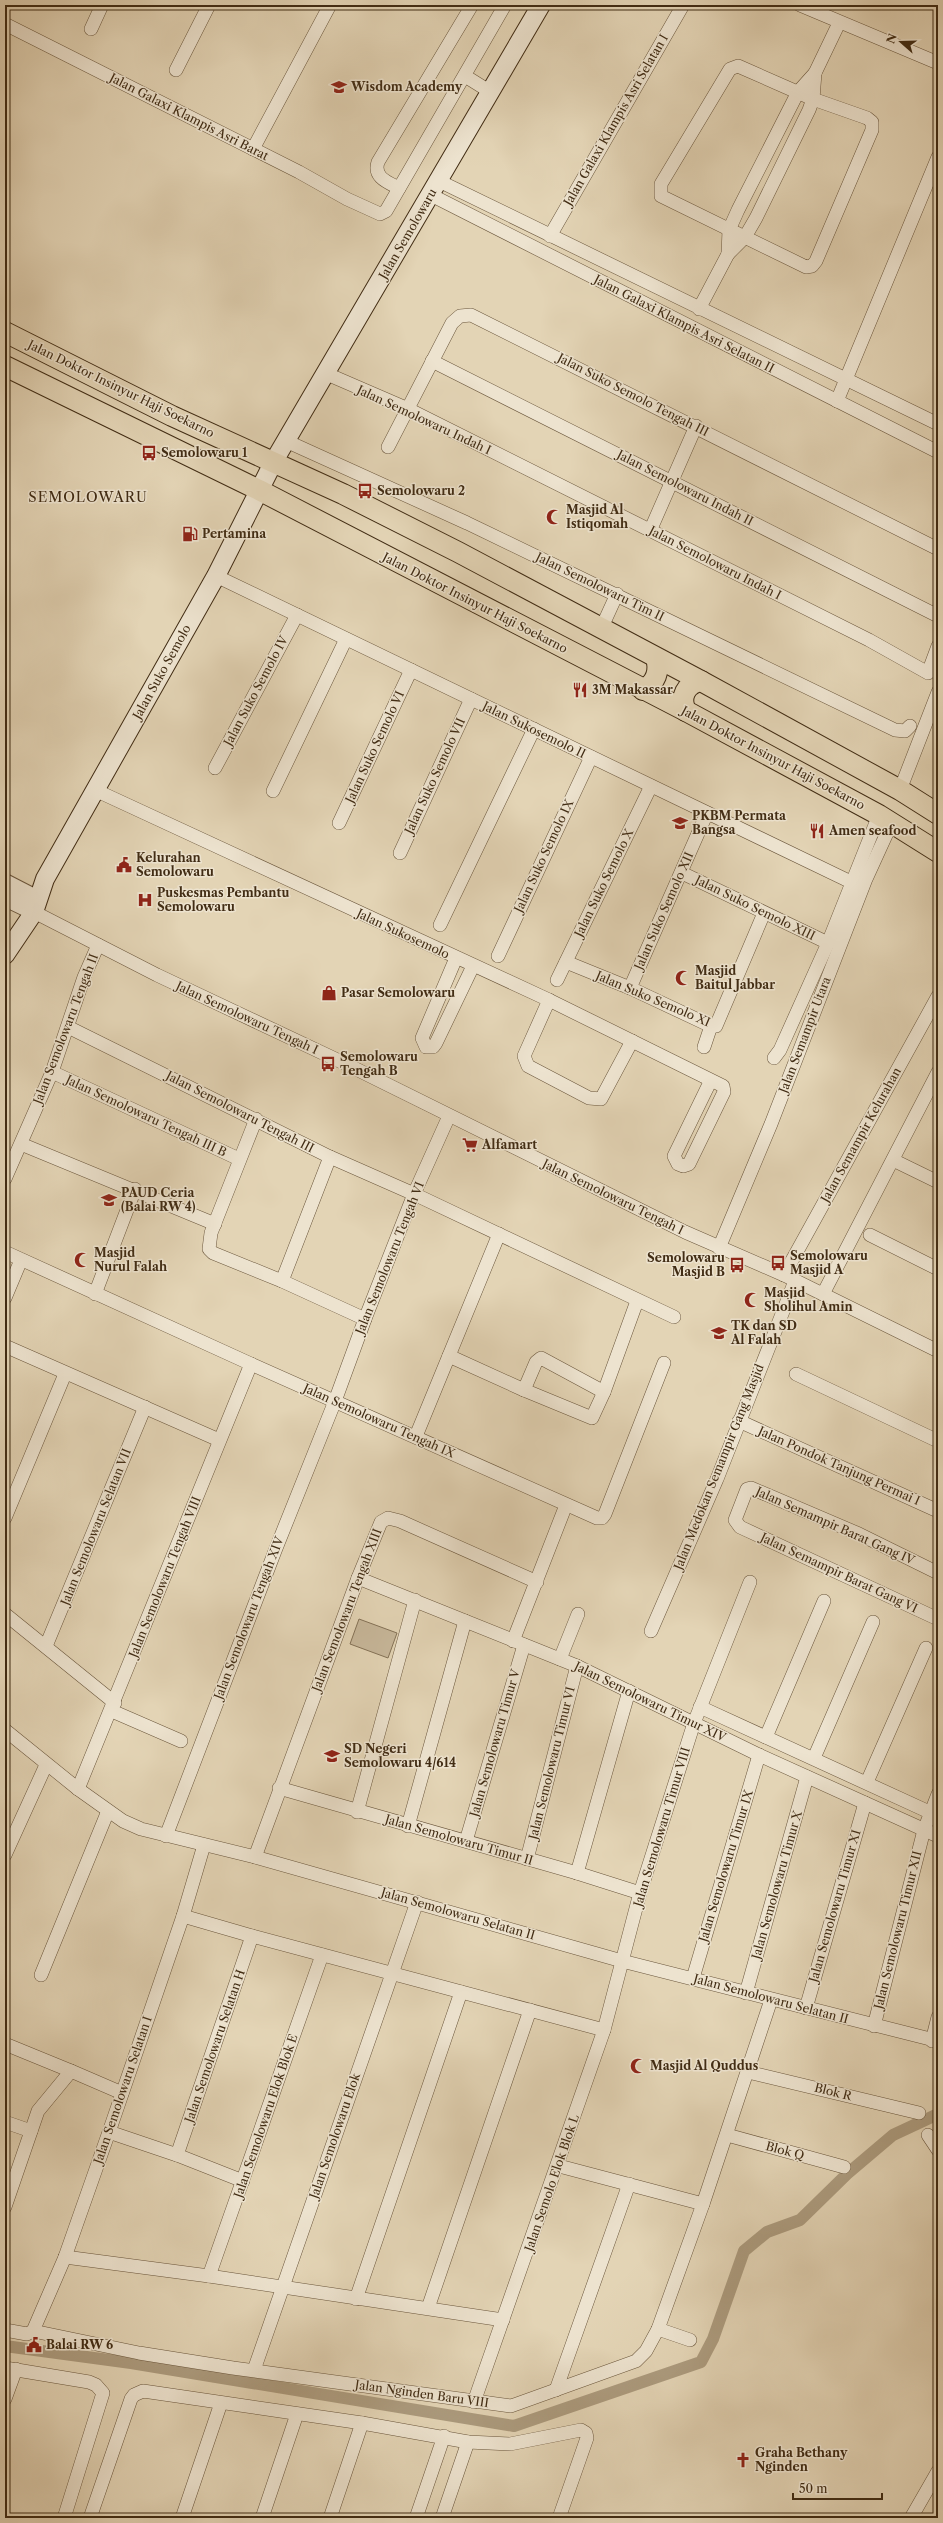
<svg xmlns="http://www.w3.org/2000/svg" width="943" height="2523" font-family="'Libre Caslon Text',serif">
	<style>
		.green { fill: #c7b79a; stroke: #847257 }
		.lines { fill: none; stroke-linecap: round; stroke-linejoin: round }
		.canal { stroke: #ac9b7e; stroke-width: 12 }
		.minor-casing { stroke: #6a563c; stroke-width: 14 }
		.tertiary-casing { stroke: #6a563c; stroke-width: 18 }
		.secondary-casing { stroke: #412c14; stroke-width: 20 }
		.primary-casing { stroke: #412c14; stroke-width: 22 }
		.minor { stroke: #ede3cf; stroke-width: 13 }
		.tertiary { stroke: #ede3cf; stroke-width: 16 }
		.secondary { stroke: #ede3cf; stroke-width: 18 }
		.primary { stroke: #e3d4b5; stroke-width: 20 }
		.labels { text-anchor: middle; stroke-width: 3; stroke-linejoin: round; paint-order: stroke }
		.poi-label { font-size: 12px; font-weight: bold; fill: #412c14; stroke: #ede3cf; text-anchor: start }
		.street-label { font-size: 12px; fill: #412c14; stroke: #ede3cf }
		.quarter-label { font-size: 14px; letter-spacing: 1px; fill: #412c14; stroke: #ede3cf }
	</style>
	<rect width="100%" height="100%" fill="#e3d4b5"/>
	<filter id="stains"><feTurbulence type="fractalNoise" baseFrequency=".005" numOctaves="4"/><feColorMatrix values="0 0 0 0 .2 0 0 0 0 .09 0 0 0 0 .02 0 0 0 .5 -.17"/></filter>
	<radialGradient id="worn" r=".72"><stop offset=".6" stop-color="#630" stop-opacity="0"/><stop offset="1" stop-color="#630" stop-opacity=".3"/></radialGradient>
	<polygon class="green" points="359,1619 397,1633 388,1658 350,1644"/>
	<g class="lines">
		<polyline class="canal" points="5,2346 131,2363 514,2426 701,2362 713,2339 744,2251 767,2232 800,2220 847,2174 893,2135 938,2114"/>
		<defs>
			<g id="minor">
				<polyline points="800,5 938,63"/>
				<polyline points="5,24 299,172 347,199 380,214 386,211 505,5"/>
				<polyline points="91,29 102,5"/>
				<polygon points="738,66 813,99 867,118 872,122 872,130 816,261 812,266 806,267 661,196 661,184 730,69"/>
				<polyline points="176,70 209,5"/>
				<polyline points="465,76 489,91"/>
				<polyline points="253,149 330,5"/>
				<polyline points="439,181 938,424"/>
				<path d="M399 188C387 182 373 177 378 162L472 5"/>
				<polyline points="431,195 938,452"/>
				<polyline points="550,236 683,5"/>
				<polyline points="728,254 729,230 738,210 798,92 815,73 839,23"/>
				<polyline points="699,309 728,254 745,237 756,218 809,110 813,99 815,73"/>
				<polyline points="432,361 938,616"/>
				<polyline points="327,374 408,409 869,640 928,673 938,646"/>
				<polyline points="837,401 938,157"/>
				<polyline points="286,441 467,523 895,730 905,731 910,726"/>
				<polyline points="388,447 452,323 460,316 471,315 938,549"/>
				<polyline points="650,531 696,426"/>
				<polyline points="216,576 853,883"/>
				<polyline points="601,629 617,594"/>
				<polyline points="215,768 297,615"/>
				<polyline points="95,790 549,1000 723,1086 724,1092 689,1164 683,1166 678,1164 674,1156 711,1080"/>
				<polyline points="900,790 938,692"/>
				<polyline points="273,791 346,639"/>
				<polyline points="339,823 411,670"/>
				<polyline points="400,853 471,699"/>
				<polyline points="682,873 828,943"/>
				<polyline points="34,912 157,975 348,1065 685,1232 784,1275 938,1351"/>
				<polyline points="440,925 534,729"/>
				<polyline points="498,956 591,757"/>
				<polyline points="456,958 422,1038 426,1047 433,1047 436,1043 473,966"/>
				<polyline points="566,962 630,988 711,1026 716,1026 764,913"/>
				<polyline points="557,980 651,786"/>
				<polyline points="630,988 707,813"/>
				<polyline points="549,1000 524,1056 528,1066 589,1098 601,1099 632,1041"/>
				<polyline points="68,1027 330,1157 414,1194 674,1317"/>
				<polyline points="704,1047 711,1026"/>
				<polyline points="774,1058 780,1050 828,943 879,815"/>
				<polyline points="52,1072 239,1159"/>
				<polyline points="256,1119 211,1233 209,1249 213,1253 282,1281 365,1319"/>
				<polyline points="21,1144 215,1224"/>
				<polyline points="893,1160 938,1182"/>
				<polyline points="5,1179 52,1072 84,977 98,945"/>
				<polyline points="870,1235 938,1269"/>
				<polyline points="719,1248 771,1124 866,879 892,822"/>
				<polyline points="5,1252 251,1364 597,1518 602,1518 605,1514 664,1363"/>
				<polyline points="784,1275 938,996"/>
				<polyline points="282,1281 330,1157"/>
				<polyline points="95,1294 135,1189"/>
				<polyline points="823,1294 938,1072"/>
				<polyline points="5,1298 21,1260"/>
				<polyline points="5,1346 219,1440"/>
				<polyline points="449,1356 524,1390 592,1418 604,1392 637,1301"/>
				<polyline points="796,1374 938,1441"/>
				<polyline points="524,1390 536,1362 541,1358 604,1392"/>
				<polyline points="739,1421 938,1511"/>
				<polyline points="416,1436 499,1234"/>
				<polyline points="5,1518 65,1374"/>
				<polyline points="938,1573 859,1534 751,1488 747,1489 735,1520 740,1527 938,1619"/>
				<polyline points="358,1578 577,1666 759,1755 938,1836"/>
				<polyline points="5,1614 115,1703"/>
				<polyline points="651,1631 717,1479 795,1281"/>
				<polyline points="513,1641 566,1505"/>
				<polyline points="46,1646 145,1407"/>
				<polyline points="560,1659 578,1614"/>
				<polyline points="700,1707 938,1816"/>
				<polyline points="112,1711 181,1741"/>
				<polyline points="5,1730 78,1789 123,1821 141,1829 255,1857 622,1961 938,2041"/>
				<polyline points="766,1737 824,1601"/>
				<polyline points="814,1758 873,1622"/>
				<polyline points="867,1782 926,1648"/>
				<polyline points="279,1788 577,1873 640,1893"/>
				<polyline points="78,1789 251,1364"/>
				<polyline points="357,1812 415,1600"/>
				<polyline points="408,1826 465,1621"/>
				<polyline points="166,1836 275,1551 335,1401 365,1319 414,1194 449,1116"/>
				<polyline points="466,1841 524,1645"/>
				<polyline points="5,1855 46,1765"/>
				<polyline points="255,1857 358,1578 381,1522 388,1518 400,1521 537,1582"/>
				<polyline points="527,1859 577,1666"/>
				<polyline points="577,1873 629,1691"/>
				<polyline points="183,1916 252,1936 604,2030"/>
				<polyline points="41,1975 108,1811"/>
				<polyline points="693,1978 759,1755"/>
				<polyline points="746,1993 807,1777"/>
				<polyline points="806,2008 865,1803"/>
				<polyline points="874,2026 924,1830 938,1794"/>
				<polyline points="932,2041 938,2017"/>
				<polyline points="5,2044 71,2071"/>
				<polyline points="748,2072 919,2113"/>
				<polyline points="5,2122 31,2131"/>
				<polyline points="109,2132 177,2155 243,2181"/>
				<polyline points="727,2135 844,2167"/>
				<polyline points="928,2135 938,2150"/>
				<polyline points="177,2155 252,1936"/>
				<polyline points="559,2166 703,2204"/>
				<polyline points="5,2207 38,2111 71,2071 122,2093"/>
				<polyline points="65,2257 209,2276 503,2320"/>
				<polyline points="209,2276 322,1955"/>
				<polyline points="356,2299 461,1992"/>
				<polyline points="428,2308 530,2010"/>
				<polyline points="658,2329 690,2340"/>
				<polyline points="5,2330 27,2334 33,2331"/>
				<polyline points="33,2331 139,2353 233,2368 511,2406 636,2361 646,2351 658,2329 703,2204 771,2000"/>
				<polyline points="33,2331 65,2257 109,2132 183,1916 204,1845"/>
				<polyline points="5,2368 89,2382 96,2385 103,2393 64,2518"/>
				<polyline points="254,2370 417,1902"/>
				<polyline points="556,2390 629,2184"/>
				<polyline points="5,2399 16,2369"/>
				<polyline points="474,2402 604,2030 640,1893 694,1723 750,1582"/>
				<polyline points="90,2518 131,2399 134,2395 143,2391 362,2423 468,2442 510,2444 581,2430 586,2433 587,2438 559,2518"/>
				<polyline points="182,2518 221,2403"/>
				<polyline points="262,2518 297,2414"/>
				<polyline points="330,2518 362,2423"/>
				<polyline points="416,2518 444,2436"/>
				<polyline points="442,2518 468,2442"/>
				<polyline points="911,2518 938,2471"/>
			</g>
			<g id="tertiary">
				<polyline points="5,882 38,899"/>
				<polyline points="5,898 34,912"/>
			</g>
			<polyline id="secondary" points="5,955 34,912 45,879 216,576 274,461 541,5"/>
			<g id="primary">
				<polyline points="5,332 172,416 343,494 458,552 701,681 900,790 938,814"/>
				<polyline points="5,366 259,490 686,711 879,815 938,852"/>
				<path d="M643 690C656 683 660 671 656 658"/>
				<path d="M686 711C679 697 686 684 701 681"/>
			</g>
		</defs>
		<use href="#minor" class="minor-casing"/>
		<use href="#tertiary" class="tertiary-casing"/>
		<use href="#secondary" class="secondary-casing"/>
		<use href="#primary" class="primary-casing"/>
		<use href="#minor" class="minor"/>
		<use href="#tertiary" class="tertiary"/>
		<use href="#secondary" class="secondary"/>
		<use href="#primary" class="primary"/>
	</g>
	<defs>
		<symbol id="school-bare" viewBox="-9 -9 18 18"><path d="M0-5L7-2L0 1L-7-2ZM-4 1L0 2.5L4 1V4Q0 6-4 4Z" fill="#8f2418" stroke="#ede3cf" stroke-width="2.5" paint-order="stroke"/></symbol>
		<symbol id="bus-bare" viewBox="-9 -9 18 18"><path d="M-5-6H5V4H4V6H2V4H-2V6H-4V4H-5ZM-3.5-4V0h7V-4ZM-3.5 1.2v1.5H-2V1.2ZM2 1.2v1.5H3.5V1.2Z" fill="#8f2418" stroke="#ede3cf" stroke-width="2.5" paint-order="stroke"/></symbol>
		<symbol id="mosque-bare" viewBox="-9 -9 18 18"><path d="M3.5-4.9A6 6 0 1 0 3.5 4.9A5 5 0 1 1 3.5-4.9Z" fill="#8f2418" stroke="#ede3cf" stroke-width="2.5" paint-order="stroke"/></symbol>
		<symbol id="fuel-bare" viewBox="-9 -9 18 18"><path d="M-5.5-6h7V0h2V4h1.3V-2.5L3-4.5l.8-.8L6-3V5H2.5V1h-1V6h-7ZM-4.2-4.7v3.2H.2V-4.7Z" fill="#8f2418" stroke="#ede3cf" stroke-width="2.5" paint-order="stroke"/></symbol>
		<symbol id="restaurant-bare" viewBox="-9 -9 18 18"><path d="M-5-6h1v4h1v-4h1v4h1v-4h1v5L-1.5 .5V6h-2V.5L-5-1ZM5-6V6H3V1.5H1.5Q1.5-4 5-6Z" fill="#8f2418" stroke="#ede3cf" stroke-width="2.5" paint-order="stroke"/></symbol>
		<symbol id="civic-bare" viewBox="-9 -9 18 18"><path d="M-.6-6.5H3V-4.5H.6V-3L4-1V1h2V6H-6V1h2V-1L-.6-3ZM-1.2 2.5V6h2.4V2.5Z" fill="#8f2418" stroke="#ede3cf" stroke-width="2.5" paint-order="stroke"/></symbol>
		<symbol id="hospital-bare" viewBox="-9 -9 18 18"><path d="M-5-5h3v3.5h4V-5h3V5h-3V1.5h-4V5h-3Z" fill="#8f2418" stroke="#ede3cf" stroke-width="2.5" paint-order="stroke"/></symbol>
		<symbol id="shop-bare" viewBox="-9 -9 18 18"><path d="M-5-2.5h2.3a2.7 3.5 0 0 1 5.4 0H5L5.5 6h-11ZM-1.5-2.5h3a1.5 2.3 0 0 0-3 0Z" fill="#8f2418" stroke="#ede3cf" stroke-width="2.5" paint-order="stroke"/></symbol>
		<symbol id="supermarket-bare" viewBox="-9 -9 18 18"><path d="M-6-5.5h2.5l.6 2H6L4.5 2H-2.5L-4.4-4H-6ZM-1.5 3.2a1.3 1.3 0 1 0 .1 0ZM3 3.2a1.3 1.3 0 1 0 .1 0Z" fill="#8f2418" stroke="#ede3cf" stroke-width="2.5" paint-order="stroke"/></symbol>
		<symbol id="church-bare" viewBox="-9 -9 18 18"><path d="M-1.2-6h2.4v3.5h3.3v2.4h-3.3V6h-2.4V-.1h-3.3v-2.4h3.3Z" fill="#8f2418" stroke="#ede3cf" stroke-width="2.5" paint-order="stroke"/></symbol>
	</defs>
	<g fill-rule="evenodd">
		<use href="#school-bare" x="328" y="76" width="22" height="22"/>
		<use href="#bus-bare" x="138" y="442" width="22" height="22"/>
		<use href="#bus-bare" x="354" y="480" width="22" height="22"/>
		<use href="#mosque-bare" x="543" y="506" width="22" height="22"/>
		<use href="#fuel-bare" x="179" y="523" width="22" height="22"/>
		<use href="#restaurant-bare" x="569" y="679" width="22" height="22"/>
		<use href="#school-bare" x="669" y="812" width="22" height="22"/>
		<use href="#restaurant-bare" x="806" y="820" width="22" height="22"/>
		<use href="#civic-bare" x="113" y="854" width="22" height="22"/>
		<use href="#hospital-bare" x="134" y="889" width="22" height="22"/>
		<use href="#mosque-bare" x="672" y="967" width="22" height="22"/>
		<use href="#shop-bare" x="318" y="982" width="22" height="22"/>
		<use href="#bus-bare" x="317" y="1053" width="22" height="22"/>
		<use href="#supermarket-bare" x="459" y="1134" width="22" height="22"/>
		<use href="#school-bare" x="98" y="1189" width="22" height="22"/>
		<use href="#mosque-bare" x="71" y="1249" width="22" height="22"/>
		<use href="#bus-bare" x="767" y="1252" width="22" height="22"/>
		<use href="#bus-bare" x="726" y="1254" width="22" height="22"/>
		<use href="#mosque-bare" x="741" y="1289" width="22" height="22"/>
		<use href="#school-bare" x="708" y="1322" width="22" height="22"/>
		<use href="#school-bare" x="321" y="1745" width="22" height="22"/>
		<use href="#mosque-bare" x="627" y="2055" width="22" height="22"/>
		<use href="#civic-bare" x="23" y="2334" width="22" height="22"/>
		<use href="#church-bare" x="732" y="2449" width="22" height="22"/>
	</g>
	<g class="labels">
		<g class="poi-label">
			<text x="351" y="91">Wisdom Academy</text>
			<text x="161" y="457">Semolowaru 1</text>
			<text x="377" y="495">Semolowaru 2</text>
			<text x="566" y="514">Masjid Al<tspan x="566" dy="14">Istiqomah</tspan></text>
			<text x="202" y="538">Pertamina</text>
			<text x="592" y="694">3M Makassar</text>
			<text x="692" y="820">PKBM Permata<tspan x="692" dy="14">Bangsa</tspan></text>
			<text x="829" y="835">Amen seafood</text>
			<text x="136" y="862">Kelurahan<tspan x="136" dy="14">Semolowaru</tspan></text>
			<text x="157" y="897">Puskesmas Pembantu<tspan x="157" dy="14">Semolowaru</tspan></text>
			<text x="695" y="975">Masjid<tspan x="695" dy="14">Baitul Jabbar</tspan></text>
			<text x="341" y="997">Pasar Semolowaru</text>
			<text x="340" y="1061">Semolowaru<tspan x="340" dy="14">Tengah B</tspan></text>
			<text x="482" y="1149">Alfamart</text>
			<text x="121" y="1197">PAUD Ceria<tspan x="121" dy="14">(Balai RW 4)</tspan></text>
			<text x="94" y="1257">Masjid<tspan x="94" dy="14">Nurul Falah</tspan></text>
			<text x="790" y="1260">Semolowaru<tspan x="790" dy="14">Masjid A</tspan></text>
			<text x="725" y="1262" text-anchor="end">Semolowaru<tspan x="725" dy="14">Masjid B</tspan></text>
			<text x="764" y="1297">Masjid<tspan x="764" dy="14">Sholihul Amin</tspan></text>
			<text x="731" y="1330">TK dan SD<tspan x="731" dy="14">Al Falah</tspan></text>
			<text x="344" y="1753">SD Negeri<tspan x="344" dy="14">Semolowaru 4/614</tspan></text>
			<text x="650" y="2070">Masjid Al Quddus</text>
			<text x="46" y="2349">Balai RW 6</text>
			<text x="755" y="2457">Graha Bethany<tspan x="755" dy="14">Nginden</tspan></text>
		</g>
		<g class="street-label">
			<text transform="translate(189 117) rotate(27)" y="4">Jalan Galaxi Klampis Asri Barat</text>
			<text transform="translate(616 120) rotate(-60)" y="4">Jalan Galaxi Klampis Asri Selatan I</text>
			<text transform="translate(408 234) rotate(-60)" y="4">Jalan Semolowaru</text>
			<text transform="translate(684 324) rotate(27)" y="4">Jalan Galaxi Klampis Asri Selatan II</text>
			<text transform="translate(121 389) rotate(26)" y="4">Jalan Doktor Insinyur Haji Soekarno</text>
			<text transform="translate(633 395) rotate(27)" y="4">Jalan Suko Semolo Tengah III</text>
			<text transform="translate(424 420) rotate(25)" y="4">Jalan Semolowaru Indah I</text>
			<text transform="translate(685 488) rotate(27)" y="4">Jalan Semolowaru Indah II</text>
			<text transform="translate(715 563) rotate(27)" y="4">Jalan Semolowaru Indah I</text>
			<text transform="translate(600 587) rotate(26)" y="4">Jalan Semolowaru Tim II</text>
			<text transform="translate(475 603) rotate(27)" y="4">Jalan Doktor Insinyur Haji Soekarno</text>
			<text transform="translate(162 672) rotate(-61)" y="4">Jalan Suko Semolo</text>
			<text transform="translate(256 691) rotate(-62)" y="4">Jalan Suko Semolo IV</text>
			<text transform="translate(534 730) rotate(26)" y="4">Jalan Sukosemolo II</text>
			<text transform="translate(375 747) rotate(-65)" y="4">Jalan Suko Semolo VI</text>
			<text transform="translate(773 758) rotate(28)" y="4">Jalan Doktor Insinyur Haji Soekarno</text>
			<text transform="translate(435 776) rotate(-65)" y="4">Jalan Suko Semolo VII</text>
			<text transform="translate(544 856) rotate(-65)" y="4">Jalan Suko Semolo IX</text>
			<text transform="translate(604 883) rotate(-64)" y="4">Jalan Suko Semolo X</text>
			<text transform="translate(755 908) rotate(26)" y="4">Jalan Suko Semolo XIII</text>
			<text transform="translate(664 911) rotate(-66)" y="4">Jalan Suko Semolo XII</text>
			<text transform="translate(403 934) rotate(25)" y="4">Jalan Sukosemolo</text>
			<text transform="translate(653 999) rotate(23)" y="4">Jalan Suko Semolo XI</text>
			<text transform="translate(247 1018) rotate(25)" y="4">Jalan Semolowaru Tengah I</text>
			<text transform="translate(66 1029) rotate(-69)" y="4">Jalan Semolowaru Tengah II</text>
			<text transform="translate(805 1035) rotate(-69)" y="4">Jalan Semampir Utara</text>
			<text transform="translate(240 1112) rotate(27)" y="4">Jalan Semolowaru Tengah III</text>
			<text transform="translate(146 1116) rotate(25)" y="4">Jalan Semolowaru Tengah III B</text>
			<text transform="translate(861 1135) rotate(-61)" y="4">Jalan Semampir Kelurahan</text>
			<text transform="translate(613 1197) rotate(26)" y="4">Jalan Semolowaru Tengah I</text>
			<text transform="translate(390 1258) rotate(-68)" y="4">Jalan Semolowaru Tengah VI</text>
			<text transform="translate(379 1421) rotate(24)" y="4">Jalan Semolowaru Tengah IX</text>
			<text transform="translate(839 1466) rotate(24)" y="4">Jalan Pondok Tanjung Permai I</text>
			<text transform="translate(719 1467) rotate(-68)" y="4">Jalan Medokan Semampir Gang Masjid</text>
			<text transform="translate(835 1526) rotate(24)" y="4">Jalan Semampir Barat Gang IV</text>
			<text transform="translate(96 1527) rotate(-68)" y="4">Jalan Semolowaru Selatan VII</text>
			<text transform="translate(839 1573) rotate(25)" y="4">Jalan Semampir Barat Gang VI</text>
			<text transform="translate(165 1577) rotate(-68)" y="4">Jalan Semolowaru Tengah VIII</text>
			<text transform="translate(347 1610) rotate(-69)" y="4">Jalan Semolowaru Tengah XIII</text>
			<text transform="translate(249 1618) rotate(-69)" y="4">Jalan Semolowaru Tengah XIV</text>
			<text transform="translate(650 1702) rotate(26)" y="4">Jalan Semolowaru Timur XIV</text>
			<text transform="translate(495 1743) rotate(-74)" y="4">Jalan Semolowaru Timur V</text>
			<text transform="translate(552 1763) rotate(-76)" y="4">Jalan Semolowaru Timur VI</text>
			<text transform="translate(662 1827) rotate(-73)" y="4">Jalan Semolowaru Timur VIII</text>
			<text transform="translate(459 1840) rotate(16)" y="4">Jalan Semolowaru Timur II</text>
			<text transform="translate(726 1866) rotate(-73)" y="4">Jalan Semolowaru Timur IX</text>
			<text transform="translate(777 1885) rotate(-74)" y="4">Jalan Semolowaru Timur X</text>
			<text transform="translate(835 1906) rotate(-74)" y="4">Jalan Semolowaru Timur XI</text>
			<text transform="translate(458 1914) rotate(16)" y="4">Jalan Semolowaru Selatan II</text>
			<text transform="translate(898 1930) rotate(-76)" y="4">Jalan Semolowaru Timur XII</text>
			<text transform="translate(771 1999) rotate(15)" y="4">Jalan Semolowaru Selatan II</text>
			<text transform="translate(215 2046) rotate(-71)" y="4">Jalan Semolowaru Selatan H</text>
			<text transform="translate(123 2090) rotate(-71)" y="4">Jalan Semolowaru Selatan I</text>
			<text transform="translate(833 2092) rotate(14)" y="4">Blok R</text>
			<text transform="translate(266 2116) rotate(-71)" y="4">Jalan Semolowaru Elok Blok E</text>
			<text transform="translate(335 2136) rotate(-71)" y="4">Jalan Semolowaru Elok</text>
			<text transform="translate(785 2151) rotate(15)" y="4">Blok Q</text>
			<text transform="translate(552 2183) rotate(-71)" y="4">Jalan Semolo Elok Blok L</text>
			<text transform="translate(422 2394) rotate(8)" y="4">Jalan Nginden Baru VIII</text>
		</g>
		<g class="quarter-label">
			<text x="88" y="502">SEMOLOWARU</text>
		</g>
	</g>
	<rect width="943" height="2523" fill="none" stroke="#e3d4b5" stroke-width="20"/>
	<rect x="6" y="6" width="931" height="2511" fill="none" stroke="#412c14" stroke-width="2"/>
	<rect x="10" y="10" width="923" height="2503" fill="none" stroke="#412c14"/>
	<g transform="translate(901 42) rotate(290)" stroke="#ede3cf" stroke-width="3" paint-order="stroke">
	<path d="M0-3L7 15L0 10L-7 15Z" fill="#412c14"/>
	<text y="-6" font-size="11" font-weight="bold" text-anchor="middle" fill="#412c14">N</text>
	</g>
	<path d="M793 2493v6h89v-6" fill="none" stroke="#412c14" stroke-width="2"/>
	<text x="799" y="2493" font-size="12" fill="#412c14" stroke="#ede3cf" stroke-width="3" paint-order="stroke">50 m</text>
	<rect width="100%" height="100%" filter="url(#stains)"/>
	<rect width="100%" height="100%" fill="url(#worn)"/>
</svg>
